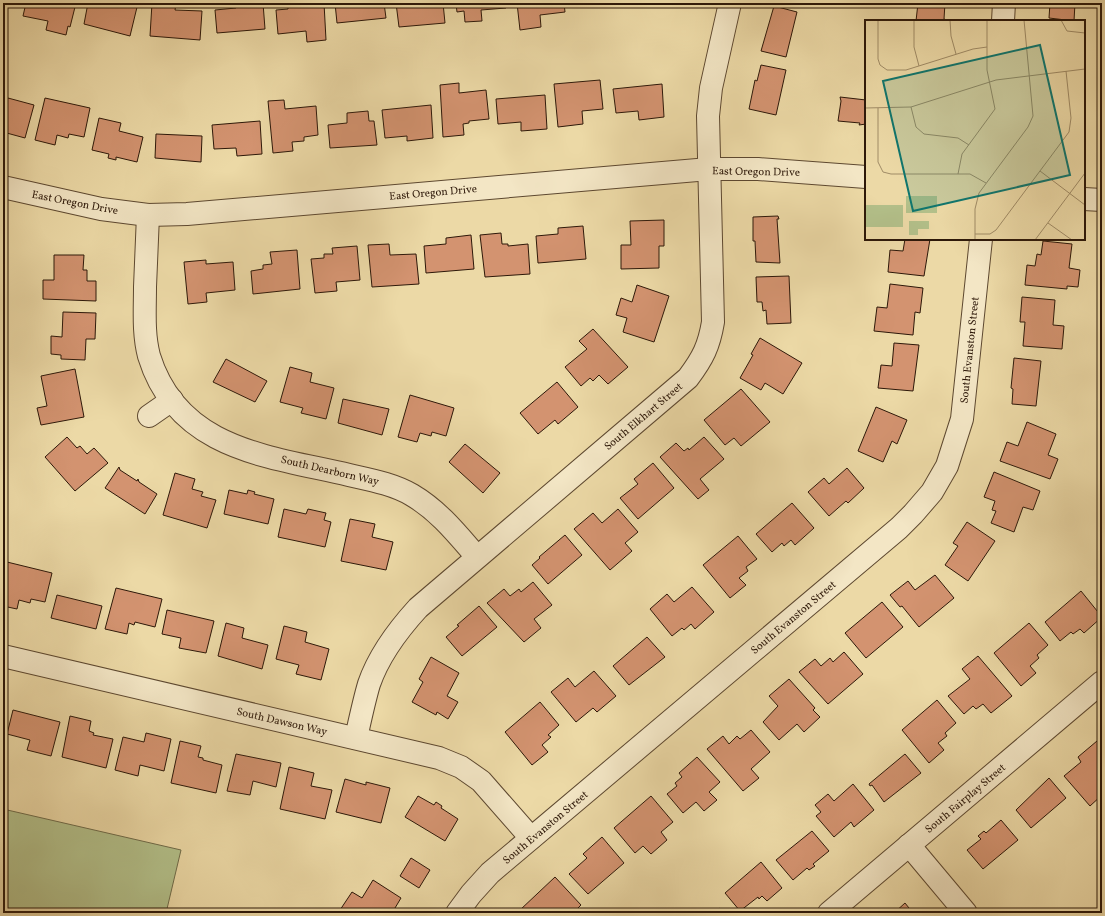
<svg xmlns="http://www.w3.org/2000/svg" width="1105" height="916" font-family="Vollkorn,serif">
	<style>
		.green { fill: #b3c08a; stroke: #706c4a }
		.building { fill: #d39370; stroke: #2d1809 }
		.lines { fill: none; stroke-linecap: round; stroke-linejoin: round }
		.minor-casing { stroke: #5d4830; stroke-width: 24 }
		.minor { stroke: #f3e6c5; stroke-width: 22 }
		.labels { text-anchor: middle; stroke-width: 3; stroke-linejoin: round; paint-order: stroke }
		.street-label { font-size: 11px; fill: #2d1809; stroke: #f3e6c5 }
		.inset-road { fill: none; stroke: #a08c67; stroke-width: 1 }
		.view { fill: #0f766e; fill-opacity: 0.15; stroke: #0f766e; stroke-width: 2 }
		.inset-edge { fill: none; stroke: #2d1809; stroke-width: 2 }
	</style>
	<rect width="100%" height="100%" fill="#ecd9a6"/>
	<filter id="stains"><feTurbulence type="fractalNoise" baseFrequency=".005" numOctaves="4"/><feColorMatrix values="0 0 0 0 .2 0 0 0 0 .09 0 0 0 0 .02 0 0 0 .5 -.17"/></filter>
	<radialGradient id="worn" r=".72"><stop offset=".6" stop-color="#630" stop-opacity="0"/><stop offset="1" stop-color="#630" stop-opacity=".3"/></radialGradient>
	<polygon class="green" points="3,809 181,850 166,913 3,913"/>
	<g class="building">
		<polygon points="26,3 76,3 70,27 68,26 66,35 46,30 48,21 23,16"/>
		<polygon points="88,3 138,3 130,36 84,24"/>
		<polygon points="152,3 176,4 175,10 202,11 200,40 150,36"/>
		<polygon points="236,3 263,3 265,29 217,33 215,10 236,8"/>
		<polygon points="297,3 324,3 326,40 307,42 306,31 278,34 276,10 288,9 288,5"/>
		<polygon points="335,3 384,3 386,18 337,23"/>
		<polygon points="396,3 443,3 445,23 399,27"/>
		<polygon points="450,3 505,3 506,8 481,10 482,21 465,22 464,11 457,12 456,4"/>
		<polygon points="517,3 564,3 565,12 540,15 541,27 520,30"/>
		<polygon points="918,3 945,3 944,19 949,21 916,21"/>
		<polygon points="1050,3 1075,3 1074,21 1049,18"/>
		<polygon points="774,6 797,12 786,57 761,51"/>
		<polygon points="761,65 786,70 776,115 749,109 755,80 757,81"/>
		<polygon points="600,80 603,109 582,111 583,124 558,127 554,84"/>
		<polygon points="459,83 459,93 486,90 489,119 469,121 469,123 463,124 464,135 443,137 440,85"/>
		<polygon points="662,84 664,117 639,120 638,111 616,113 613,89"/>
		<polygon points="545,95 547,129 521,131 521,122 498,124 496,99"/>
		<polygon points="840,97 866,100 866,124 859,125 860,123 838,121 841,101"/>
		<polygon points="8,98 34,105 25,138 3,132 3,99 7,100"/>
		<polygon points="45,98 90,108 84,137 69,134 68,138 57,135 55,145 35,140"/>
		<polygon points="284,100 285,109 316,106 318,135 304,137 304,141 292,142 293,151 273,153 268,101"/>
		<polygon points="431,105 433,138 407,141 407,136 385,138 382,110"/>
		<polygon points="368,111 369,121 374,121 377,145 330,148 328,125 347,123 347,113"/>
		<polygon points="99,118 121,123 119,131 143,137 137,162 116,157 116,160 108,158 109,154 92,150"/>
		<polygon points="260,121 262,154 237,156 236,148 214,149 212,125"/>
		<polygon points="156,134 202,136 201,162 155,158"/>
		<polygon points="778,216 779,219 777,219 780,263 756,262 755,241 753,241 753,217"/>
		<polygon points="664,220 664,246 659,246 659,268 621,269 621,245 631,245 630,221"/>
		<polygon points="583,226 586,259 538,263 536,236 558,234 558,228"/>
		<polygon points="501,233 502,244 508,244 508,246 528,244 530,274 485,277 480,235"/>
		<polygon points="471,235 474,269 426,273 424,246 446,244 446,238"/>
		<polygon points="905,239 930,239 924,276 888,272 890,250 903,251"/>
		<polygon points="1043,241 1072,244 1069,268 1080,270 1078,287 1067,286 1067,289 1025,285 1027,265 1035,266 1037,254 1041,255"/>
		<polygon points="389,244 390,255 416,254 419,284 372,287 368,245"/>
		<polygon points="357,246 360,280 336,282 337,291 315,293 311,259 324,258 324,254 333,254 332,248"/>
		<polygon points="297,250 300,289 253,294 251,271 263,269 263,265 272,264 270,252"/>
		<polygon points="54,255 84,255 83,270 87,270 87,281 96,281 96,301 43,299 43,280 54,280"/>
		<polygon points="206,260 206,264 233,262 235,290 206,293 207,302 188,304 184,262"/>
		<polygon points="789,276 791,323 767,324 766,310 763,311 762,302 757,302 756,277"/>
		<polygon points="890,284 923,288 920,313 915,312 913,335 874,331 877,307 887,308"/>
		<polygon points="637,285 669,296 654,342 623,332 627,318 616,315 621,298 632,302"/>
		<polygon points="1022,297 1055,300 1053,325 1064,326 1062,349 1023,346 1025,322 1020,322"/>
		<polygon points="63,312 96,313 95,339 86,339 85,360 61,359 61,355 51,354 51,336 62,337"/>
		<polygon points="593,329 628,367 608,384 599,375 593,381 590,378 581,386 565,367 587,349 579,341"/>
		<polygon points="760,338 802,363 783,394 765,383 761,390 740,378 753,355 751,354"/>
		<polygon points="894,343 919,345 913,391 878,388 881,365 892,366"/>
		<polygon points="1014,358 1041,361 1036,406 1012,404 1013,389 1011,388"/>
		<polygon points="226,359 267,381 255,402 213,382"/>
		<polygon points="290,367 312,373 310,382 334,388 326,419 301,413 303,408 280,402"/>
		<polygon points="75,369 84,417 41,425 37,408 47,406 41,376"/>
		<polygon points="557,382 578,407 558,424 555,420 538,434 520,413"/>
		<polygon points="741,389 770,422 741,446 734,438 725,445 704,420"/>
		<polygon points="410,395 454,408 446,436 432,432 431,436 420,433 417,442 398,437"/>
		<polygon points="343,399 389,409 382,435 338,423"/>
		<polygon points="876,407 907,420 897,444 892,441 883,462 858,451"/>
		<polygon points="1027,422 1056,434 1048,455 1058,459 1050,479 1000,461 1007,442 1018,446"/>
		<polygon points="67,437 77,448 80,446 87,454 94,448 108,463 75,491 45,457"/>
		<polygon points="704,437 724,459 700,479 709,490 698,499 660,457 676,443 684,451 688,448 689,450"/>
		<polygon points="465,444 500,473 483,493 449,462"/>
		<polygon points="653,463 674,488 638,519 620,498 638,484 634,479"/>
		<polygon points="119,467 120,470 137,481 138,479 139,482 157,494 145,514 105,488"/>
		<polygon points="847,468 864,488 848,503 846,501 829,516 808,492 824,478 829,484"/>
		<polygon points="994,472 1040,491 1033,510 1023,507 1014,532 991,523 996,511 992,510 995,501 984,497"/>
		<polygon points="175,473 195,479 192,489 203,492 201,496 216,500 207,528 163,515"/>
		<polygon points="229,490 247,494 248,490 255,492 254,494 274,499 268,524 224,514"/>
		<polygon points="792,503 814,528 795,545 791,540 784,546 782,543 772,552 756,534"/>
		<polygon points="284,509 306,514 308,509 326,513 324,520 331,522 325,547 278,537"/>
		<polygon points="618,509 638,532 625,543 632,551 610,570 574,529 593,513 602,523"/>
		<polygon points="350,519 375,524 372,537 393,542 386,570 341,561"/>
		<polygon points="967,522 995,541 968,581 945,565 958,546 953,543"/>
		<polygon points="565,535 582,555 548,584 532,565 540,558 539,557"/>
		<polygon points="738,536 757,559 746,567 748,571 739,578 746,585 730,598 703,565"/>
		<polygon points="7,562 52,573 45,602 31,599 30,603 19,600 17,609 3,606 3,580"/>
		<polygon points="935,575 954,598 919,627 902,606 900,607 890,595 908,581 915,590"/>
		<polygon points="533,582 552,605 534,619 541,628 524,642 487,603 504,589 510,596 519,589 521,592"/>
		<polygon points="692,587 714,612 695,629 691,624 684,630 682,628 672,636 650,609 667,594 674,602"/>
		<polygon points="116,588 162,599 155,627 135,622 134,625 129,623 127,634 105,629"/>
		<polygon points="1081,591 1102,617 1084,633 1080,629 1073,634 1071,632 1060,641 1045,622"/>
		<polygon points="57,595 102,606 96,629 51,618"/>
		<polygon points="882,602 903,627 866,658 845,633"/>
		<polygon points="479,606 497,627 462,656 446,637 459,626 457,625"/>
		<polygon points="167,610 214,621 206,653 179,648 181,638 162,634"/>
		<polygon points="226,623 244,628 242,638 268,645 262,669 218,656"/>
		<polygon points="1029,623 1048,645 1037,655 1039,658 1030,666 1036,673 1021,686 994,653"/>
		<polygon points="284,626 307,632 305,642 329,649 321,680 296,674 299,665 276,659"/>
		<polygon points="647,637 665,657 629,685 613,666"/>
		<polygon points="844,652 863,674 828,704 799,672 815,659 821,666 830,658 833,662"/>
		<polygon points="978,656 1012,696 991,713 983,704 976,709 973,706 964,714 948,696 970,679 962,669"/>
		<polygon points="431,657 459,673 447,696 458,702 448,719 437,712 436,715 412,702 423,682 419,679"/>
		<polygon points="594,671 616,696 597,712 593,708 576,722 551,692 568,678 575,687"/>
		<polygon points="789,679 815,708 813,710 820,717 804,732 797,724 779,740 763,722 778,706 769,696"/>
		<polygon points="937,700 956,723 945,733 947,736 938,743 944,750 929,763 902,730"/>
		<polygon points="540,702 559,725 548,735 551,737 542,745 548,752 532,765 505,732"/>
		<polygon points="13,710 60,722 51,756 27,750 30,740 7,734"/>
		<polygon points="70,716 91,721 89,731 94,733 93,735 113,739 106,768 62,757"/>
		<polygon points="751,730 770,752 751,769 759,778 743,791 707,749 723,736 729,744 737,736 740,739"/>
		<polygon points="146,733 171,739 164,771 140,765 138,776 115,770 123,737 144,742"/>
		<polygon points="180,741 201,746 198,757 203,758 203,760 222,765 216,793 171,783"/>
		<polygon points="1097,741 1102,747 1102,780 1099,782 1102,786 1102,795 1090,806 1064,776 1081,762 1078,757"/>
		<polygon points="236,754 281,763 276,787 253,781 250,795 227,791"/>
		<polygon points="905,754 921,773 884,802 872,785 870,786 869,784"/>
		<polygon points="697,757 720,782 709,792 717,800 704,811 696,802 683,813 667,794 677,786 675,783 682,777 679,773"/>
		<polygon points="289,767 314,773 311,786 332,790 325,819 280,809"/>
		<polygon points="1049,778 1066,798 1031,828 1016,810"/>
		<polygon points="345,779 366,785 366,782 390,788 381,823 336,812"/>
		<polygon points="853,784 874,810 854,827 851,822 834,837 816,816 821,812 815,805 828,794 834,801"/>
		<polygon points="418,796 434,805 436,802 442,806 441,808 458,819 445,841 405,817"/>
		<polygon points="651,796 673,822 661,832 667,840 651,854 643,846 635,853 614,828"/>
		<polygon points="1001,820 1018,840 983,869 967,850 981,839 978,836 984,831 986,833"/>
		<polygon points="812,831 829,851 813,864 815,866 809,870 807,868 793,880 776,860"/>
		<polygon points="602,837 624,863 588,894 569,874 587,858 583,854"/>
		<polygon points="411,858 430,870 419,888 400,876"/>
		<polygon points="761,862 782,888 767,901 762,896 759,899 758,897 740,911 725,893"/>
		<polygon points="555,877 581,905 573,913 522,913 520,910"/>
		<polygon points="373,880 401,898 392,913 338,913 352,892 362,898"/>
		<polygon points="1102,893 1102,901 1098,896"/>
		<polygon points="905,903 913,913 894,913"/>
		<polygon points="720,908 724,913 714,913"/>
		<polygon points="1085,909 1088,913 1080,913"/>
	</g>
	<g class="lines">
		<defs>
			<g id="minor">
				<polyline points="1003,21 1004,3"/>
				<polyline points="3,187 101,209 148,215 187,214 709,169 758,169 866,177"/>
				<polyline points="1084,199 1102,200"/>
				<path d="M148 215C147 239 146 263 145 287 145 310 143 333 149 356 178 450 268 456 349 475 371 480 393 484 412 495 439 511 457 534 477 557"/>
				<polyline points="149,416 172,400"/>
				<polyline points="3,656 439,758 461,767 481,781 531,838"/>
				<path d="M356 738C360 720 364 701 369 684 379 655 397 631 418 608L688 378C703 358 709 346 713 322L708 116 711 88 730 3"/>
				<polyline points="909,845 966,913"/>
				<polyline points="457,913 471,894 490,873 899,528 913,514 932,492 947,466 962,419 981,239"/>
				<polyline points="829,913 1102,682"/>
			</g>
		</defs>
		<use href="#minor" class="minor-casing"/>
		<use href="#minor" class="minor"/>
	</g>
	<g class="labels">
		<g class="street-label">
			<text transform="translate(756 171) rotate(1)" y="4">East Oregon Drive</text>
			<text transform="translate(433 192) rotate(-5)" y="4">East Oregon Drive</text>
			<text transform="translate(75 202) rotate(11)" y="4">East Oregon Drive</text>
			<text transform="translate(969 350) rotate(-84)" y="4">South Evanston Street</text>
			<text transform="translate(643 416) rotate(-40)" y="4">South Elkhart Street</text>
			<text transform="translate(330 470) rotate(13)" y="4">South Dearborn Way</text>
			<text transform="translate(793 617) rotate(-40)" y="4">South Evanston Street</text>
			<text transform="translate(282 721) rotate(13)" y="4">South Dawson Way</text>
			<text transform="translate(965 798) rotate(-40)" y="4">South Fairplay Street</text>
			<text transform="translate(545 827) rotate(-40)" y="4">South Evanston Street</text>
		</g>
	</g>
	<g transform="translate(865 20)">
		<rect width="220" height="220" fill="#ecd9a6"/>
		<path d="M41 176H72V193H41ZM0 185H38V207H0ZM44 201H64V209H53V215H44Z" fill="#b3c08a"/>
		<path class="inset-road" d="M13 0V39L15 45 22 50H41L108 29 122 27M49 0V27L54 46M85 0 86 16 91 34M196 0 202 11 220 13M46 87 51 107 59 114 93 118 104 125M0 88 46 87 131 60 220 49M13 88V142L18 152 26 154H105L121 163M175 151 220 185M93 154 97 134 130 89 122 50V0M183 203 207 220M110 214H125L131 210 204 112 206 98 201 51M110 220V189L114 173 163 107 168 96 159 0M170 220 220 153"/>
		<path class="view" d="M175 25 205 155 48 191 18 61Z"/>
		<rect width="220" height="220" class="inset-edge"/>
	</g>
	<rect width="1105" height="916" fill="none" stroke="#ecd9a6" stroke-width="16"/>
	<rect x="4" y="4" width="1097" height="908" fill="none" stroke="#2d1809" stroke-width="2"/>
	<rect x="8" y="8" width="1089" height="900" fill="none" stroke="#2d1809"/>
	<rect width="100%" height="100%" filter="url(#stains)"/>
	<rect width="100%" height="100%" fill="url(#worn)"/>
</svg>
